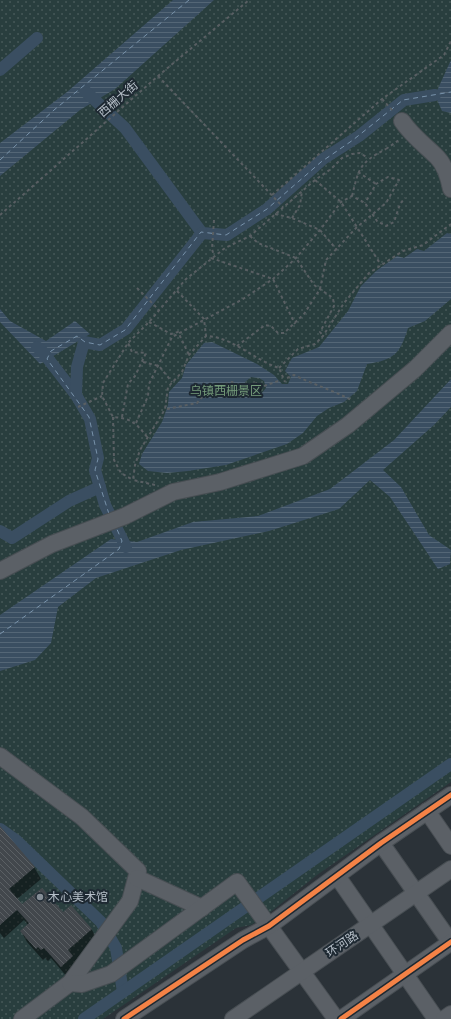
<svg xmlns="http://www.w3.org/2000/svg" width="451" height="1019" font-family="Ubuntu,'Noto Sans SC',sans-serif">
	<style>
		.park { fill: url(#park-dots) }
		.water { fill: url(#water-rules); fill-rule: evenodd }
		.shadow { fill: #0007 }
		.lines { fill: none; stroke-linecap: round; stroke-linejoin: round }
		.canal { stroke: #3a4e61; stroke-width: 12 }
		.ferry { stroke: #7892aa; stroke-width: 1; stroke-dasharray: 5 4; stroke-linecap: butt }
		.building { fill: url(#building-back-hatch) }
		.minor-casing { stroke: #484e53; stroke-width: 18 }
		.path { stroke: #595f63; stroke-width: 2; stroke-dasharray: 3 3; stroke-linecap: butt }
		.minor { stroke: #5b6066; stroke-width: 16 }
		.cycleway-casing { stroke: #1e2932; stroke-width: 8 }
		.cycleway { stroke: #f48246; stroke-width: 5 }
		.poi-dot { fill: #858e96; stroke: #1e2932; stroke-width: 1.5 }
		.labels { text-anchor: middle; stroke-width: 4; stroke-linejoin: round; paint-order: stroke }
		.street-label { font-size: 12px; fill: #b6bfc8; stroke: #1e2932 }
		.park-label { font-size: 12px; fill: #759c7a; stroke: #1e2932 }
		.poi-label { font-size: 12px; fill: #b6bfc8; stroke: #1e2932; text-anchor: start }
	</style>
	<defs>
		<pattern id="park-dots" width="8" height="8" patternUnits="userSpaceOnUse"><rect width="8" height="8" fill="#293e3e"/><path d="M2 2h.1M6 6h.1" fill="none" stroke="#465858" stroke-width="1.8" stroke-linecap="round"/></pattern>
		<pattern id="water-rules" width="6" height="5" patternUnits="userSpaceOnUse"><rect width="6" height="5" fill="#3a4e61"/><path d="M0 2.5h6" fill="none" stroke="#546676"/></pattern>
		<pattern id="building-back-hatch" width="6" height="6" patternUnits="userSpaceOnUse"><rect width="6" height="6" fill="#42474c"/><path d="M-1 5l2 2M0 0l6 6M5-1l2 2" fill="none" stroke="#5b6064"/></pattern>
	</defs>
	<rect width="100%" height="100%" fill="#2b3238"/>
	<polygon class="park" points="0,0 451,0 451,782 317,875 263,918 251,925 236,928 103,1019 0,1019"/>
	<g class="water">
		<polygon points="173,0 214,0 115,89 80,110 0,176 0,143 67,92"/>
		<polygon points="451,60 451,113 442,111 435,95"/>
		<path d="M447 233 451 234V299L425 321 408 328C400 354 394 360 367 364L357 391 344 402 329 408 317 416 303 433 287 444 226 465 188 471 167 473 148 471 139 464 142 454 162 422 168 405 169 392 182 378 186 365 204 343 212 342 257 364 274 375 282 384H288L291 377 285 371 292 358 319 347 348 311 361 286 376 271 397 256 404 258 417 249 424 251ZM251 377 259 378 264 381 266 388 261 394 252 395 246 390 245 382Z"/>
		<polygon points="0,309 10,321 46,341 75,321 90,334 40,364 0,322"/>
		<polygon points="451,379 451,407 434,425 383,470 401,487 429,535 451,550 450,564 438,569 390,497 370,480 339,509 269,531 181,550 96,578 58,607 51,643 35,660 0,671 0,615 111,539 137,542 193,522 258,516 330,489 394,440"/>
	</g>
	<g class="shadow">
		<polygon points="260,386 262,389 260,393 256,395 251,389"/>
		<polygon points="0,835 34,867 41,879 17,899 22,906 63,914 71,906 92,930 98,941 75,961 79,968 68,978 51,958 48,961 45,958 43,960 27,942 21,931 28,925 24,920 4,938 0,933"/>
	</g>
	<g class="lines">
		<g class="canal">
			<polyline points="0,70 37,38"/>
			<polyline points="85,91 125,128 202,233 227,235 267,209 323,159 359,136 404,100 435,95"/>
			<polyline points="37,347 42,351 76,395"/>
			<polyline points="0,531 12,538 69,501 100,487"/>
			<polyline points="126,547 105,505 95,470 98,458 90,419 76,395 77,367 84,342 100,345 126,329 202,233"/>
			<polyline points="0,829 17,841 101,922 116,948 123,992"/>
			<polyline points="84,1019 451,764"/>
		</g>
		<g class="ferry">
			<polyline points="0,160 54,110 189,0"/>
			<polyline points="109,514 95,470 98,459 89,417 47,359 51,351 77,336 85,342 100,345 125,330 201,232 226,235 267,209 321,162 353,140 403,100 451,92"/>
			<polyline points="0,634 119,549 122,541 116,527"/>
		</g>
	</g>
	<g class="building">
		<polygon points="256,382 261,386 258,391 254,392 249,389 252,383"/>
		<polygon points="0,826 35,867 9,889 22,904 42,888 63,912 71,905 92,929 68,950 73,956 61,967 44,948 41,950 38,947 36,949 20,931 29,923 17,910 0,925"/>
	</g>
	<g class="lines">
		<defs>
			<g id="minor">
				<path d="M402 121C412 136 425 145 437 157 445 165 449 179 451 189"/>
				<polyline points="0,571 52,544 125,516 173,492 220,482 303,456 348,425 415,369 451,333"/>
				<polyline points="0,756 82,817 138,871 130,901 70,983 22,1019"/>
				<polyline points="427,811 451,846"/>
				<polyline points="381,843 451,943"/>
				<polyline points="337,876 436,1019"/>
				<polyline points="137,878 202,908"/>
				<polyline points="70,983 82,984 111,974 237,882 336,1019"/>
				<polyline points="124,1019 243,940 269,926 381,843 451,795"/>
				<polyline points="233,1019 451,869"/>
				<polyline points="341,1019 451,942"/>
				<polyline points="444,1019 451,1014"/>
			</g>
		</defs>
		<use href="#minor" class="minor-casing"/>
		<g class="path">
			<polyline points="158,76 283,207"/>
			<polyline points="382,99 393,111"/>
			<polyline points="386,149 399,140"/>
			<polyline points="358,172 376,184"/>
			<polyline points="315,180 341,202 381,265"/>
			<polyline points="272,195 382,99 444,55 451,41"/>
			<path d="M352 196C359 168 359 163 386 149"/>
			<polyline points="275,214 292,218 320,230 337,250"/>
			<polyline points="0,215 158,76 249,0"/>
			<polyline points="292,218 300,205 302,191"/>
			<polyline points="214,220 212,249 214,256"/>
			<polyline points="250,236 258,243 296,258 314,285 333,298 334,306 320,332 323,336"/>
			<polyline points="211,258 273,279 295,324"/>
			<polyline points="137,288 159,310"/>
			<polyline points="177,291 204,319 206,336"/>
			<polyline points="149,322 171,334 178,332 189,355"/>
			<polyline points="237,346 265,325 271,326 278,333 284,333 304,314 320,289 326,260 356,228 386,203 399,180 388,177 376,184 365,203"/>
			<polyline points="143,362 159,366 172,382"/>
			<polyline points="279,368 298,349 315,344 323,336 344,303 369,273 403,251 423,245 451,224"/>
			<path d="M287 378 294 375C314 385 333 390 353 401"/>
			<polyline points="264,386 281,380"/>
			<polyline points="78,407 102,396"/>
			<polyline points="167,409 197,403 210,388 232,382 240,386 247,386"/>
			<polyline points="113,417 114,460 121,473 133,480"/>
			<polyline points="122,417 128,384 135,376 146,353 132,352 128,343"/>
			<polyline points="136,423 148,396 149,384 172,337 243,299 273,279 296,258 320,230 341,202 352,196 365,203 377,221 386,226 394,222 400,204 405,198"/>
			<path d="M147 437C137 424 131 418 113 417L102 396 103 383 128 343 149 322 186 279 225 248 250 236 315 180 331 169 342 158 352 154 360 153 368 158"/>
			<path d="M155 485 133 480 135 465 140 450 165 409 168 387 182 372 189 355 206 336C233 337 254 360 279 368L285 382"/>
		</g>
		<use href="#minor" class="minor"/>
		<defs>
			<g id="cycleway">
				<polyline points="124,1019 243,940 269,926 381,843 451,795"/>
				<polyline points="341,1019 451,942"/>
			</g>
		</defs>
		<use href="#cycleway" class="cycleway-casing"/>
		<use href="#cycleway" class="cycleway"/>
	</g>
	<circle class="poi-dot" cx="40" cy="897" r="4"/>
	<g class="labels">
		<g class="street-label">
			<text transform="translate(118 99) rotate(-41)" y="4">西栅大街</text>
			<text transform="translate(342 944) rotate(-34)" y="4">环河路</text>
		</g>
		<g class="park-label">
			<text x="226" y="395">乌镇西栅景区</text>
		</g>
		<g class="poi-label">
			<text x="48" y="901">木心美术馆</text>
		</g>
	</g>
</svg>
